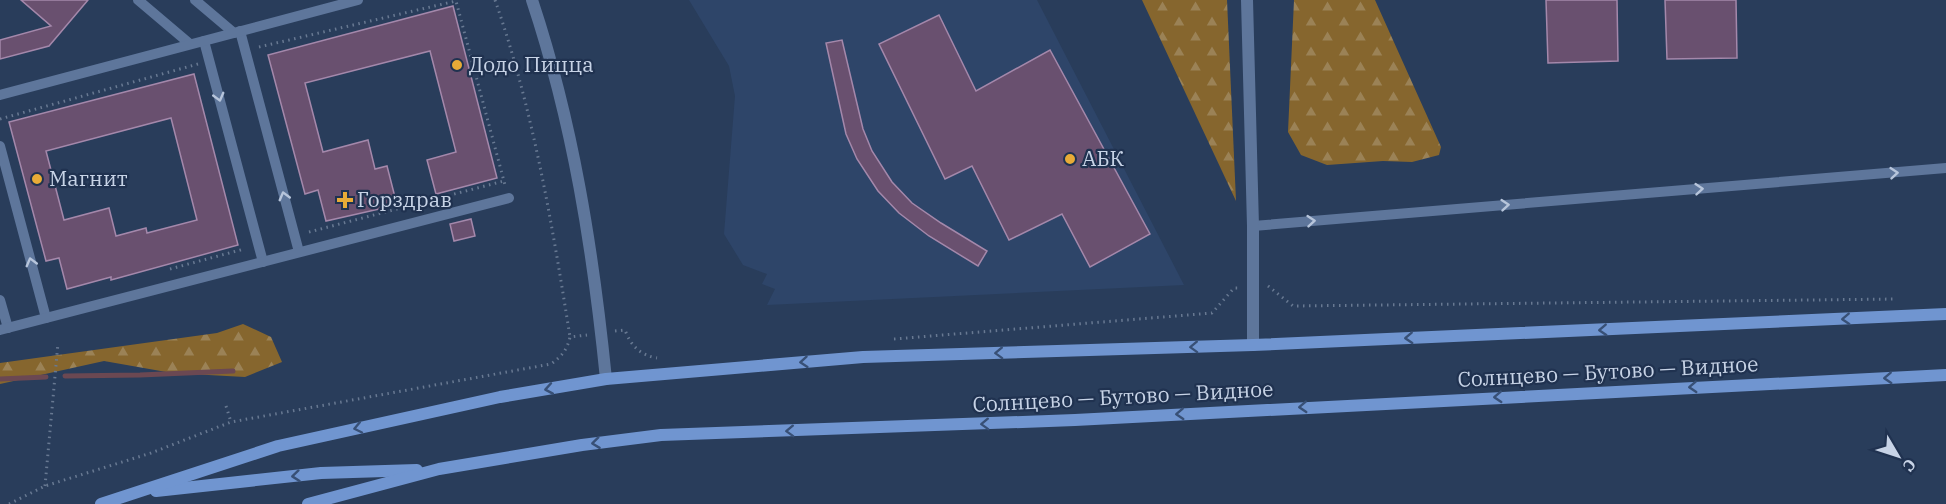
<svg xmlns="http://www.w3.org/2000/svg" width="1946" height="504" font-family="'IBM Plex Serif',serif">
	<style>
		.built { fill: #2e4569 }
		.forest { fill: url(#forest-firs) }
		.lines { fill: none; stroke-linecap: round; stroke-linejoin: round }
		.stream { stroke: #6b4852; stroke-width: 5 }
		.building { fill: #69506f; stroke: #a488ab; stroke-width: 1.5; fill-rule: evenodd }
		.path { stroke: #687992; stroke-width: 3; stroke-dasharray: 1.5 4.5; stroke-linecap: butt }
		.lane { stroke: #5e769b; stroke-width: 10 }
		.street { stroke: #5e769b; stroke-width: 12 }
		.secondary { stroke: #7095d0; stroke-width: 12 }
		.oneway { stroke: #b7c5db }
		.oneway2 { stroke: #385076 }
		.poi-dot { fill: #e8ab37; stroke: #203250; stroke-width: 2 }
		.labels { text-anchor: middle; stroke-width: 4.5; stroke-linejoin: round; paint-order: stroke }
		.poi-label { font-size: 21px; fill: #c7d3e6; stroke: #203250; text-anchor: start }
		.street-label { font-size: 21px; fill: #c7d3e6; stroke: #203250 }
	</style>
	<defs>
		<pattern id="forest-firs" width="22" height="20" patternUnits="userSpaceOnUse" patternTransform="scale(1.5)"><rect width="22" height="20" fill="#86662e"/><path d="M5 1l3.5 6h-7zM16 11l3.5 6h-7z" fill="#9b8256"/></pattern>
	</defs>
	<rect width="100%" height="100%" fill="#293d5b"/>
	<polygon class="built" points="689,0 1037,0 1184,285 767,305 775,289 762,284 767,274 743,265 724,234 735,96 729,66"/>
	<g class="forest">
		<polygon points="1142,0 1227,0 1236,201"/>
		<polygon points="1294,0 1375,0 1441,147 1439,155 1412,162 1383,161 1327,165 1301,155 1288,132"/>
		<polygon points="243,324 271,337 282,362 245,377 172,373 104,361 0,384 0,363 217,333"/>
	</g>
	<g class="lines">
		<g class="stream">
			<polyline points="65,376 140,375 233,371"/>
			<polyline points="0,379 46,377"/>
		</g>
	</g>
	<g class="building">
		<polygon points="21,0 88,0 49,46 0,59 0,40 51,26"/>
		<polygon points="1546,0 1617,0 1618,61 1548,63"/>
		<polygon points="1665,0 1736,0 1737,58 1667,59"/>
		<polygon points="453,6 497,178 436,194 427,160 456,152 430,51 305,83 323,152 368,140 375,169 387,166 397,205 326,221 318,190 305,194 268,55"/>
		<polygon points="939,15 976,91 1050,50 1150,234 1090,267 1062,214 1009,240 972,166 945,179 879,44"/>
		<polygon points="842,40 863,129 872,151 892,182 912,203 941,223 987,251 978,266 929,236 899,213 878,191 857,159 846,134 826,43"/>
		<path d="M194 74 238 245 111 280V277L67 289 59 258 46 261 9 122ZM171 118 197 220 147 233 146 228 116 236 109 208 64 220 46 151Z"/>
		<polygon points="471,219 475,236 454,241 450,224"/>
	</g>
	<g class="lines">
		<g class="path">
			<path d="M495 0C533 109 552 223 570 337"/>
			<polyline points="259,47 456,1 505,185"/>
			<polyline points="0,119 198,64"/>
			<polyline points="309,232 504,181"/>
			<polyline points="170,269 244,249"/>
			<polyline points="1268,286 1293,306 1896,299"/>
			<path d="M615 331 625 330C631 346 640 355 657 358"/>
			<polyline points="894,339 1212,313 1234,288 1238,288"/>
			<polyline points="226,406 231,422"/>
			<polyline points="45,486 58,343"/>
			<path d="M9 504 45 486 151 453 231 422 551 364C562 356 567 350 570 337L587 335"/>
		</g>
		<g class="lane">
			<polyline points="138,0 190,44"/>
			<polyline points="195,0 234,33"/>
			<polyline points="240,31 299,252"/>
			<polyline points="204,41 263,262"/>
			<polyline points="0,95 358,0"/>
			<polyline points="0,146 46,318"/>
			<polyline points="1253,226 1946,168"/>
			<polyline points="0,300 8,328"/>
			<polyline points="0,330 509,198"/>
		</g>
		<g class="street">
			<path d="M532 0C573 123 593 250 606 379"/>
			<polyline points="1247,0 1253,226 1253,345"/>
		</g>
		<g class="secondary">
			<polyline points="156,491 321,473 417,470"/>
			<polyline points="101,504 278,446 500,397 606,379 863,357 1253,345 1946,314"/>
			<polyline points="308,504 439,469 582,445 661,435 1075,420 1946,375"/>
		</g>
	</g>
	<defs><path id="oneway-chevron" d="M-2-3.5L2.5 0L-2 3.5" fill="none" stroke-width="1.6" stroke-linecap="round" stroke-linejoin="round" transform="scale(1.5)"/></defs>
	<g class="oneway">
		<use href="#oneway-chevron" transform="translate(219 97) rotate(75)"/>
		<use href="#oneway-chevron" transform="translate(1894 173) rotate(-5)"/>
		<use href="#oneway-chevron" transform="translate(1699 189) rotate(-5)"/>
		<use href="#oneway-chevron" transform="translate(284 196) rotate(-105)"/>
		<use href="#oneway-chevron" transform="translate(1505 205) rotate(-5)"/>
		<use href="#oneway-chevron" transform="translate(1311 221) rotate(-5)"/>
		<use href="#oneway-chevron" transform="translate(31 262) rotate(-105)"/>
	</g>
	<g class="oneway2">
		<use href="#oneway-chevron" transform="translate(1846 319) rotate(177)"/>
		<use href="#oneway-chevron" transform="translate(1603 330) rotate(177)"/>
		<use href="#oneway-chevron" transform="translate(1409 338) rotate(177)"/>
		<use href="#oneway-chevron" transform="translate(1194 347) rotate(178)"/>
		<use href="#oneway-chevron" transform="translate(999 353) rotate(178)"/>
		<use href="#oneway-chevron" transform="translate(804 362) rotate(175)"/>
		<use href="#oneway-chevron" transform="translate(1888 378) rotate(177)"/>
		<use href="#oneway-chevron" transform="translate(1693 387) rotate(177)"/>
		<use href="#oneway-chevron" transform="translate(549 389) rotate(170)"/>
		<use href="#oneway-chevron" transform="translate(1498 397) rotate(177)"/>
		<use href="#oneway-chevron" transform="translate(1303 407) rotate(177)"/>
		<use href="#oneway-chevron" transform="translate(1180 414) rotate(177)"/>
		<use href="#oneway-chevron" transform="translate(985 424) rotate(178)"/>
		<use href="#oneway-chevron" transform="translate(358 428) rotate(168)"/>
		<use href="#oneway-chevron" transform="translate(790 431) rotate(178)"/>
		<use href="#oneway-chevron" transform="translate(596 443) rotate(173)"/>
		<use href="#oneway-chevron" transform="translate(296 476) rotate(174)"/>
	</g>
	<g class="poi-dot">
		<circle cx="457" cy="65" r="6"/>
		<circle cx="1070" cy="159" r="6"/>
		<circle cx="37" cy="179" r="6"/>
		<path d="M342 191h6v6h6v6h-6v6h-6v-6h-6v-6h6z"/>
	</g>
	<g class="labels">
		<g class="poi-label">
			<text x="469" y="72">Додо Пицца</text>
			<text x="1082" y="166">АБК</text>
			<text x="49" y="186">Магнит</text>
			<text x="357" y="207">Горздрав</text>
		</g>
		<g class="street-label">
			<text transform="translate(1608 372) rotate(-3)" y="7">Солнцево — Бутово — Видное</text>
			<text transform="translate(1123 397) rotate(-3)" y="7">Солнцево — Бутово — Видное</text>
		</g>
	</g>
	<g transform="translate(1898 456) rotate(129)" stroke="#203250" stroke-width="4.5" paint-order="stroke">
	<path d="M0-4.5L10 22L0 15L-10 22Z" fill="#c7d3e6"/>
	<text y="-9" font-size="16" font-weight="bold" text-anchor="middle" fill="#c7d3e6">С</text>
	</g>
</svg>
